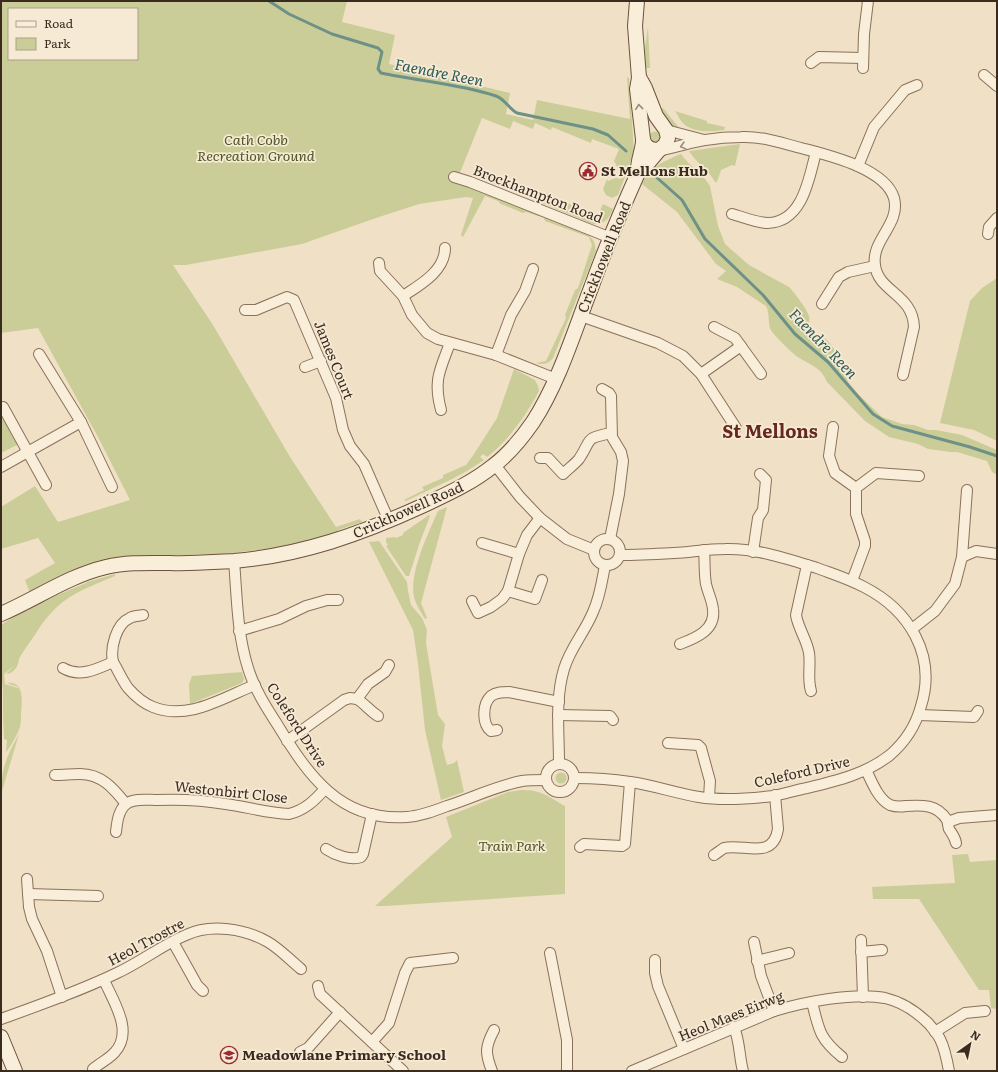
<svg xmlns="http://www.w3.org/2000/svg" width="998" height="1072" font-family="Literata,serif">
	<style>
		.green { fill: #cbcd99; fill-rule: evenodd }
		.lines { fill: none; stroke-linecap: round; stroke-linejoin: round }
		.stream { stroke: #6d9186; stroke-width: 3 }
		.street-casing { stroke: #8a715b; stroke-width: 12 }
		.secondary-casing { stroke: #6c523e; stroke-width: 16 }
		.street { stroke: #f9eed9; stroke-width: 10 }
		.secondary { stroke: #f9eed9; stroke-width: 14 }
		.oneway { stroke: #9a8c7c }
		.labels { text-anchor: middle; stroke-width: 3.5; stroke-linejoin: round; paint-order: stroke }
		.park-label { font-size: 14px; font-style: italic; fill: #4e5725; stroke: #f6ead5 }
		.poi-label { font-size: 14px; font-weight: bold; fill: #3a2b1f; stroke: #f6ead5; text-anchor: start }
		.street-label { font-size: 14px; fill: #3a2b1f; stroke: #f6ead5 }
		.water-label { font-size: 15px; font-style: italic; fill: #2e5a55; stroke: #f6ead5 }
		.district-label { font-size: 18px; font-weight: bold; fill: #67291e; stroke: #f6ead5 }
	</style>
	<rect width="100%" height="100%" fill="#efe0c6"/>
	<g class="green">
		<path d="M1 1H347L342 22 395 35 389 64 510 93 506 114 533 120 537 100 630 119 627 77 629 78 634 151 627 171 618 168 614 161 619 149 592 139 591 143 552 127 551 130 535 123 533 129 513 121 510 129 482 118 459 175 590 235V237C595 241 595 245 596 251L553 358C548 364 544 365 536 363L546 361 566 318 565 315 575 290 578 288 592 245 589 237 545 221 544 218 526 212 523 213 501 204 498 201 485 196 463 237 461 235 473 198 466 197 419 204 376 218 302 244 186 265H173L213 325 290 457 336 527 360 519 362 522 338 530V532L309 541 268 549 224 554 149 556 30 593 25 580 55 563 38 538 1 549V507L35 486 58 522 130 500 98 437 38 328 1 333ZM9 9H137V59H9Z"/>
		<polygon points="648,27 650,68 646,68 644,54"/>
		<path d="M663 108 680 129C670 125 665 119 657 111Z"/>
		<path d="M675 111 707 121V123L725 127 724 130C712 132 694 133 684 124 680 121 678 115 675 111Z"/>
		<circle cx="655" cy="137" r="5.5"/>
		<path d="M740 144 735 166 732 165 721 170 717 182H715C709 170 696 163 689 151Z"/>
		<path d="M681 154C689 166 703 173 710 186L718 226 725 244 749 265 789 287C794 292 807 309 809 316 810 320 809 322 808 326L810 331 814 334 824 338 828 341 839 356 848 382 859 395 882 417 902 424 914 425 928 430H936L962 435 997 450V475L992 472 987 461 957 452H951L928 449 918 444 889 437 865 421 827 382C820 365 808 365 795 355 788 349 778 339 773 333 766 325 771 315 766 306L737 287 717 279 726 271 716 264 677 212 642 184C650 167 664 161 681 154Z"/>
		<polygon points="483,174 539,197 538,201 483,179 482,177"/>
		<polygon points="623,176 625,177 618,195 612,198 606,195 603,189 607,179 608,181 616,178 621,179"/>
		<path d="M545 193 549 194V196L598 215 603 204 613 209C609 219 605 224 593 224L542 203Z"/>
		<polygon points="997,278 997,441 974,430 940,423 970,301 982,288"/>
		<path d="M514 369 535 380 538 386 539 391C526 415 510 439 487 457L483 454 480 457 484 460 467 471 452 479 406 501 404 500 424 490 422 487 443 478V475L466 465 474 454 497 418Z"/>
		<polygon points="1,410 19,444 1,453"/>
		<path d="M447 507 421 603 427 618 425 619C421 612 416 605 414 597 409 573 428 534 438 511Z"/>
		<polygon points="429,515 430,516 420,542 409,576 406,576 386,546 388,545 386,542 386,538 395,537 396,538 403,535 403,533"/>
		<polygon points="379,541 407,582 408,591 411,605 422,618 427,630 426,643 438,715 445,724 442,746 447,765 454,763 457,760 464,792 441,800 425,730 418,664 413,630 369,542"/>
		<path d="M115 574V576C79 591 60 597 38 630 32 640 24 649 19 659 18 663 18 667 14 670 12 673 10 673 6 674L15 665 4 674 5 684 18 688V687L7 683C25 680 22 703 21 714 21 718 21 723 20 727 18 733 10 748 6 752L7 740 4 739 3 714V691L1 670V625L24 610 25 609 27 611C45 598 66 592 86 583L87 582Z"/>
		<polygon points="242,672 244,679 242,683 190,704 189,684 192,676"/>
		<path d="M19 734 2 791C0 769 9 752 19 734Z"/>
		<circle cx="561" cy="778" r="5.5"/>
		<path d="M521 790C542 790 547 796 565 806V894L385 906H375L452 837 446 817 508 792Z"/>
		<polygon points="968,854 970,862 997,860 997,1009 991,1008 989,990 979,990 919,899 873,899 872,887 955,883 952,855"/>
	</g>
	<g class="lines">
		<g class="stream">
			<path d="M269 1 289 14 332 34 378 48 382 52 378 69 381 73C418 81 461 84 496 96 505 99 509 109 517 113L593 129 608 135 626 151"/>
			<polyline points="654,175 682,200 705,239 763,295 795,334 828,362 873,414 892,426 970,447 997,456"/>
		</g>
		<defs>
			<g id="street">
				<polyline points="811,63 819,57 863,58"/>
				<polyline points="863,68 864,34 868,1"/>
				<polyline points="984,75 997,86"/>
				<polyline points="666,130 704,140"/>
				<path d="M661 150C676 148 690 142 705 140 717 138 730 137 741 137 762 136 781 143 801 148 827 155 885 168 894 198 901 224 871 240 875 265 878 292 913 294 914 327L903 375"/>
				<polyline points="858,166 874,127 905,90 917,85"/>
				<polyline points="454,177 470,182 611,238"/>
				<path d="M732 214C743 217 757 223 768 223 803 222 809 178 816 152"/>
				<polyline points="988,234 989,227 997,218"/>
				<polyline points="379,263 380,271 403,296 412,315 427,333 438,339 496,355 556,379"/>
				<path d="M403 296C420 285 445 271 445 248"/>
				<polyline points="822,304 839,277 848,272 875,266"/>
				<polyline points="245,310 256,310 287,297 294,300 336,398 343,430 350,446 364,464 389,521"/>
				<polyline points="581,316 658,343 683,356 701,374 736,428"/>
				<polyline points="714,327 735,338 761,374"/>
				<polyline points="39,354 81,422 112,487"/>
				<polyline points="496,355 511,315 525,291 533,269"/>
				<polyline points="305,367 321,361"/>
				<polyline points="701,374 741,346"/>
				<polyline points="602,389 609,393 611,396 612,437 621,452 623,461 619,494 610,539"/>
				<polyline points="3,407 46,485"/>
				<path d="M441 410C433 380 440 370 450 343"/>
				<polyline points="833,427 829,456 835,473 856,488 856,514 865,541 865,546 852,581"/>
				<path d="M540 458H548L563 474C568 469 575 464 579 459 593 438 583 439 611 433"/>
				<polyline points="495,465 520,497 540,518 567,539 594,550"/>
				<polyline points="1,467 81,422"/>
				<polyline points="856,488 876,473 919,476"/>
				<circle cx="607" cy="552" r="13"/>
				<polyline points="482,543 519,554"/>
				<polyline points="753,552 758,518 763,510 766,480 760,474"/>
				<polyline points="962,557 976,551 997,554"/>
				<path d="M234 561C237 597 237 633 248 668 254 688 266 707 277 724 308 775 340 822 407 817 421 816 434 811 447 806 472 798 496 786 522 781 529 780 538 780 546 780"/>
				<path d="M807 565 796 615C798 628 807 640 809 653 811 666 807 678 811 691"/>
				<polyline points="508,591 535,599 542,580"/>
				<polyline points="472,601 478,613 491,607 502,599 508,591 519,554 527,535 540,518"/>
				<path d="M143 615C139 616 133 616 130 618 116 624 110 648 113 662 118 670 122 680 128 688 135 696 143 703 153 707 188 721 222 698 255 685"/>
				<polyline points="912,629 935,611 955,584 962,557 967,490"/>
				<polyline points="239,631 279,619 306,606 327,600 338,600"/>
				<path d="M680 644C696 638 716 630 713 609 712 600 708 593 706 584 704 573 705 561 704 550"/>
				<path d="M63 668C80 678 97 669 113 662"/>
				<path d="M357 699C365 704 370 711 378 716"/>
				<polyline points="558,715 610,716 613,720"/>
				<polyline points="919,715 974,717 978,711"/>
				<path d="M497 730 491 731C482 724 482 704 491 696 496 692 503 692 509 692L559 702"/>
				<polyline points="287,741 344,700 350,698 357,699 368,684 385,672 389,665"/>
				<polyline points="668,743 698,745 701,748 710,781 709,798"/>
				<path d="M559 763C559 732 555 699 564 669 570 648 585 632 593 612 600 597 602 581 605 565"/>
				<circle cx="560" cy="778" r="14"/>
				<path d="M866 770C872 782 878 799 890 805 896 807 900 807 906 806 922 805 937 804 947 820 948 823 948 826 949 829 952 834 955 837 956 843"/>
				<path d="M55 775C63 775 72 774 80 774 102 774 114 789 126 804"/>
				<path d="M575 778C593 778 611 779 630 782 653 785 675 793 699 797 723 801 748 799 773 796 784 794 796 790 807 788 836 781 866 774 890 755 905 742 916 725 921 706 937 655 909 610 864 587 849 579 833 574 817 568 788 559 756 548 725 549 708 549 691 552 674 553 656 554 638 555 620 555"/>
				<polyline points="948,822 959,818 997,815"/>
				<path d="M116 832C117 823 118 811 126 804 134 798 147 800 156 800 179 799 203 800 226 804 247 807 268 813 289 814 305 810 314 801 325 789"/>
				<polyline points="580,847 584,844 622,846 625,844 630,782"/>
				<path d="M326 849C335 855 351 861 361 857L363 854 372 814"/>
				<path d="M714 855C717 853 721 850 724 848 743 843 773 861 778 829L775 795"/>
				<polyline points="27,879 29,907 32,919 47,951 62,997"/>
				<polyline points="28,894 98,896"/>
				<polyline points="861,940 863,997"/>
				<polyline points="173,942 197,985 203,991"/>
				<polyline points="754,942 761,976 774,1011"/>
				<polyline points="861,952 882,950"/>
				<polyline points="550,953 567,1040 567,1071"/>
				<polyline points="655,960 655,973 658,986 684,1049"/>
				<polyline points="757,961 789,953"/>
				<polyline points="318,986 320,994 403,1071"/>
				<path d="M812 1002C819 1030 819 1038 842 1057"/>
				<path d="M1 1019C40 1005 80 991 117 973 141 962 162 945 186 935 211 923 245 929 268 942 280 949 290 960 301 969"/>
				<path d="M734 1027C740 1042 739 1056 743 1071"/>
				<polyline points="935,1032 965,1013 985,1011"/>
				<polyline points="372,1042 389,1023 405,973 410,963 453,958"/>
				<polyline points="300,1052 308,1048 340,1012"/>
				<path d="M93 1069C100 1063 109 1059 115 1052 134 1031 113 1001 104 980"/>
				<path d="M492 1071C485 1053 485 1047 494 1030"/>
				<path d="M632 1071 774 1011C804 1002 854 992 885 998 902 1002 917 1012 929 1024 933 1029 937 1033 940 1039 945 1049 947 1060 949 1071"/>
			</g>
			<g id="secondary">
				<path d="M637 1 635 26 639 78 637 89 643 139C644 147 651 150 659 150"/>
				<polyline points="638,173 643,169 659,150 665,145 668,138 666,130 656,116 645,88 640,79"/>
				<path d="M1 614C36 599 68 576 106 567 127 562 149 563 170 563 191 564 213 562 234 561 302 555 361 534 422 506 447 494 472 483 493 466 509 454 522 438 533 422 559 382 574 332 591 288 605 249 621 211 638 173 637 162 642 153 643 142"/>
				<polyline points="1,1037 15,1071"/>
			</g>
		</defs>
		<use href="#street" class="street-casing"/>
		<use href="#secondary" class="secondary-casing"/>
		<use href="#street" class="street"/>
		<use href="#secondary" class="secondary"/>
	</g>
	<defs><path id="oneway-chevron" d="M-2-3.5L2.5 0L-2 3.5" fill="none" stroke-width="1.6" stroke-linecap="round" stroke-linejoin="round"/></defs>
	<g class="oneway">
		<use href="#oneway-chevron" transform="translate(639 107) rotate(-96)"/>
		<use href="#oneway-chevron" transform="translate(683 146) rotate(165)"/>
	</g>
	<defs>
		<symbol id="civic-ring" viewBox="-11 -11 22 22"><circle r="9.5" fill="#f6ead5" stroke="#9a2a33" stroke-width="1.5"/><path d="M-.6-6.5H3V-4.5H.6V-3L4-1V1h2V6H-6V1h2V-1L-.6-3ZM-1.2 2.5V6h2.4V2.5Z" fill="#9a2a33"/></symbol>
		<symbol id="school-ring" viewBox="-11 -11 22 22"><circle r="9.5" fill="#f6ead5" stroke="#9a2a33" stroke-width="1.5"/><path d="M0-5L7-2L0 1L-7-2ZM-4 1L0 2.5L4 1V4Q0 6-4 4Z" fill="#9a2a33"/></symbol>
	</defs>
	<g fill-rule="evenodd">
		<use href="#civic-ring" x="578" y="161" width="20" height="20"/>
		<use href="#school-ring" x="219" y="1045" width="20" height="20"/>
	</g>
	<g class="labels">
		<g class="park-label">
			<text x="256" y="145">Cath Cobb<tspan x="256" dy="16">Recreation Ground</tspan></text>
			<text x="512" y="851">Train Park</text>
		</g>
		<g class="poi-label">
			<text x="601" y="176">St Mellons Hub</text>
			<text x="242" y="1060">Meadowlane Primary School</text>
		</g>
		<g class="street-label">
			<text transform="translate(538 194) rotate(21)" y="5">Brockhampton Road</text>
			<text transform="translate(604 257) rotate(-68)" y="5">Crickhowell Road</text>
			<text transform="translate(334 360) rotate(68)" y="5">James Court</text>
			<text transform="translate(408 510) rotate(-24)" y="5">Crickhowell Road</text>
			<text transform="translate(297 725) rotate(57)" y="5">Coleford Drive</text>
			<text transform="translate(802 772) rotate(-13)" y="5">Coleford Drive</text>
			<text transform="translate(231 792) rotate(6)" y="5">Westonbirt Close</text>
			<text transform="translate(146 942) rotate(-28)" y="5">Heol Trostre</text>
			<text transform="translate(731 1016) rotate(-22)" y="5">Heol Maes Eirwg</text>
		</g>
		<g class="water-label">
			<text transform="translate(439 73) rotate(11)" y="5">Faendre Reen</text>
			<text transform="translate(823 344) rotate(46)" y="5">Faendre Reen</text>
		</g>
		<g class="district-label">
			<text x="770" y="438">St Mellons</text>
		</g>
	</g>
	<rect width="998" height="1072" fill="none" stroke="#3a2b1f" stroke-width="4"/>
	<rect x="8" y="8" width="130" height="52" fill="#f6ead5" stroke="#ab9e8c"/>
	<rect x="16" y="21" width="20" height="6" fill="#f9eed9" stroke="#ab9e8c"/>
	<text x="44" y="28" font-size="12" fill="#3a2b1f">Road</text>
	<rect x="16" y="38" width="20" height="12" fill="#cbcd99" stroke="#ab9e8c"/>
	<text x="44" y="48" font-size="12" fill="#3a2b1f">Park</text>
	<g transform="translate(970 1044) rotate(33)" stroke="#f6ead5" stroke-width="3" paint-order="stroke">
	<path d="M0-3L7 15L0 10L-7 15Z" fill="#3a2b1f"/>
	<text y="-6" font-size="11" font-weight="bold" text-anchor="middle" fill="#3a2b1f">N</text>
	</g>
</svg>
